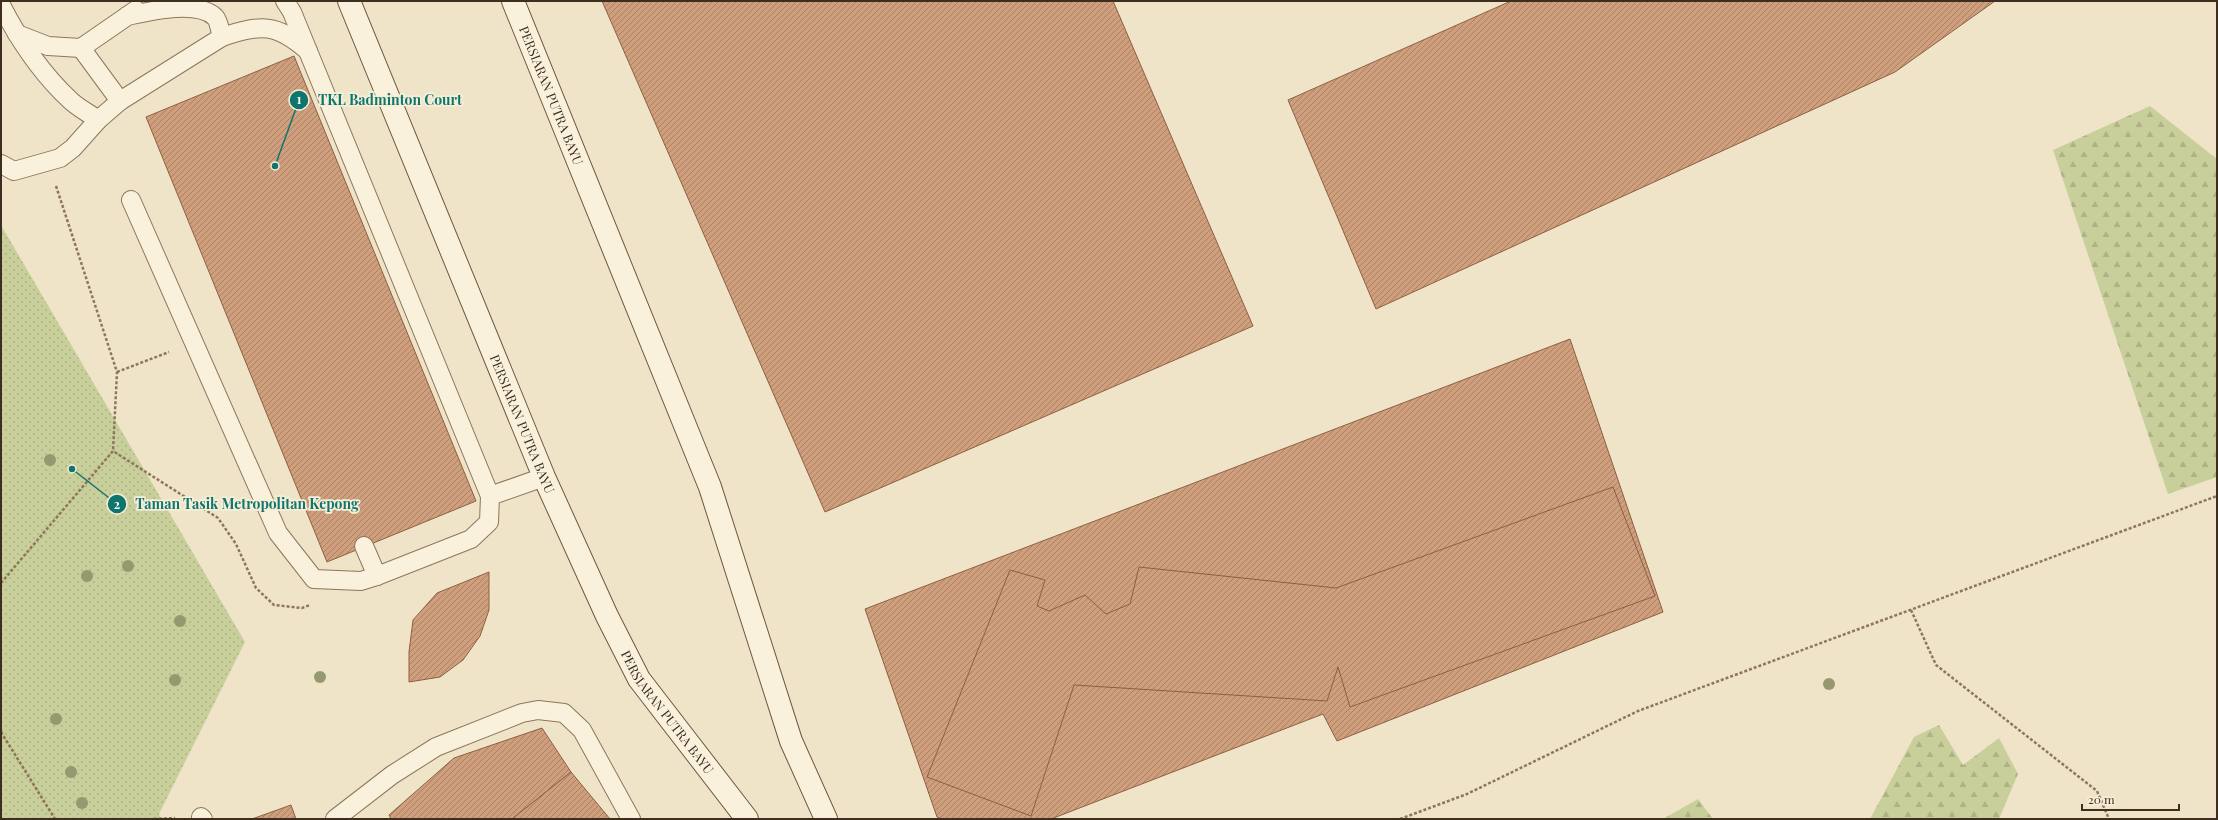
<svg xmlns="http://www.w3.org/2000/svg" width="2218" height="820" font-family="'Playfair Display',serif">
	<style>
		.forest { fill: url(#forest-firs) }
		.park { fill: url(#park-dots) }
		.building { fill: url(#building-hatch); stroke: #8d5f41 }
		.lines { fill: none; stroke-linecap: round; stroke-linejoin: round }
		.lane-casing { stroke: #8d765c; stroke-width: 20 }
		.secondary-casing { stroke: #6f573f; stroke-width: 24 }
		.path { stroke: #8d765c; stroke-width: 2.5; stroke-dasharray: 3 2; stroke-linecap: butt }
		.lane { stroke: #faf1dc; stroke-width: 18 }
		.secondary { stroke: #faf1dc; stroke-width: 22 }
		.tree { fill: #96986f }
		.labels { text-anchor: middle; stroke-width: 3.5; stroke-linejoin: round; paint-order: stroke }
		.street-label { font-size: 13px; fill: #3d2e20; stroke: #f7eed8 }
		.leader { fill: none; stroke: #0f766e; stroke-width: 1.5 }
		.callout-dot { fill: #0f766e; stroke: #f7eed8; stroke-width: 1.5 }
		.mark-label { font-size: 12px; text-anchor: middle; font-weight: bold; fill: #fff }
		.callout-label { font-size: 14px; text-anchor: middle; font-weight: bold; fill: #0f766e; stroke: #f7eed8; stroke-width: 3.5; stroke-linejoin: round; paint-order: stroke }
	</style>
	<defs>
		<pattern id="forest-firs" width="22" height="20" patternUnits="userSpaceOnUse"><rect width="22" height="20" fill="#c9cf9b"/><path d="M5 1l3.5 6h-7zM16 11l3.5 6h-7z" fill="#aeb285"/></pattern>
		<pattern id="park-dots" width="8" height="8" patternUnits="userSpaceOnUse"><rect width="8" height="8" fill="#c9cf9b"/><path d="M2 2h.1M6 6h.1" fill="none" stroke="#aeb285" stroke-width="1.8" stroke-linecap="round"/></pattern>
		<pattern id="building-hatch" width="6" height="6" patternUnits="userSpaceOnUse"><rect width="6" height="6" fill="#cf9f7d"/><path d="M-1 1l2-2M0 6l6-6M5 7l2-2" fill="none" stroke="#a98266"/></pattern>
	</defs>
	<rect width="100%" height="100%" fill="#f0e4c8"/>
	<g class="forest">
		<polygon points="2150,106 2217,159 2217,477 2168,494 2053,150"/>
		<polygon points="1939,725 1963,765 1999,738 2018,774 1999,819 1870,819 1914,737"/>
		<polygon points="1698,799 1713,819 1663,819"/>
	</g>
	<polygon class="park" points="1,225 245,642 159,814 161,819 1,819"/>
	<g class="building">
		<polygon points="602,1 1113,1 1253,326 825,512"/>
		<polygon points="1511,1 1995,1 1895,72 1376,309 1288,100"/>
		<polygon points="294,56 476,501 327,562 146,117"/>
		<polygon points="1570,339 1663,612 1337,741 1323,714 1051,819 942,819 937,817 865,609"/>
		<polygon points="1613,487 1655,596 1350,707 1338,667 1327,701 1074,685 1031,816 927,777 1010,570 1045,580 1037,606 1049,611 1085,595 1106,614 1130,604 1139,567 1336,588"/>
		<polygon points="489,572 489,610 480,636 463,660 440,677 409,682 409,652 413,620 437,593"/>
		<polygon points="542,728 571,772 512,819 391,819 389,815 454,758"/>
		<polygon points="571,772 610,819 512,819"/>
		<polygon points="291,805 296,819 252,819"/>
	</g>
	<g class="lines">
		<defs>
			<g id="lane">
				<polyline points="285,1 292,12 490,496"/>
				<path d="M1 5C19 40 41 73 70 100 78 108 89 113 98 120L73 148 60 158 14 171 1 164"/>
				<polyline points="17,34 48,46 81,48 136,10"/>
				<path d="M222 37C262 24 276 23 308 51"/>
				<polyline points="81,48 120,101"/>
				<path d="M98 120 120 101 222 37C220 31 219 21 215 17 197 0 151 11 127 16"/>
				<polyline points="131,200 278,533 314,579 361,581 377,576 471,539 489,522 490,496 544,477"/>
				<polyline points="364,546 377,576"/>
				<polyline points="201,817 203,819"/>
				<polyline points="335,819 392,775 436,747 522,713 538,710 564,713 582,730 631,819"/>
			</g>
			<g id="secondary">
				<path id="s1" d="M349 1 544 477 607 616 639 679 747 819"/>
				<path id="s2" d="M513 1 710 487 791 741 826 819"/>
			</g>
		</defs>
		<use href="#lane" class="lane-casing"/>
		<use href="#secondary" class="secondary-casing"/>
		<g class="path">
			<polyline points="56,186 117,372 113,451"/>
			<polyline points="117,372 169,352"/>
			<polyline points="1,583 113,451 218,518 236,544 256,588 274,605 302,608 310,605"/>
			<polyline points="1911,610 1936,665 2097,791 2109,819"/>
			<polyline points="1,732 55,819"/>
			<polyline points="154,819 175,818"/>
			<polyline points="1400,819 1467,794 1638,711 2217,496"/>
		</g>
		<use href="#lane" class="lane"/>
		<use href="#secondary" class="secondary"/>
	</g>
	<g class="tree">
		<circle cx="50" cy="460" r="6"/>
		<circle cx="128" cy="566" r="6"/>
		<circle cx="87" cy="576" r="6"/>
		<circle cx="180" cy="621" r="6"/>
		<circle cx="320" cy="677" r="6"/>
		<circle cx="175" cy="680" r="6"/>
		<circle cx="1829" cy="684" r="6"/>
		<circle cx="56" cy="719" r="6"/>
		<circle cx="71" cy="772" r="6"/>
		<circle cx="82" cy="803" r="6"/>
	</g>
	<g class="labels">
		<g class="street-label">
			<text dy="5" stroke="none"><textPath href="#s2" startOffset="102">PERSIARAN PUTRA BAYU</textPath></text>
			<text dy="5" stroke="none"><textPath href="#s1" startOffset="457">PERSIARAN PUTRA BAYU</textPath></text>
			<text dy="5" stroke="none"><textPath href="#s1" startOffset="781">PERSIARAN PUTRA BAYU</textPath></text>
		</g>
	</g>
	<path class="leader" d="M275 166L299 100M72 469L117 504"/>
	<g class="callout-dot">
		<circle cx="275" cy="166" r="4"/>
		<circle cx="72" cy="469" r="4"/>
		<circle cx="299" cy="100" r="10"/>
		<circle cx="117" cy="504" r="10"/>
	</g>
	<g class="mark-label">
		<text x="299" y="104">1</text>
		<text x="117" y="509">2</text>
	</g>
	<g class="callout-label">
		<text x="390" y="105">TKL Badminton Court</text>
		<text x="247" y="509">Taman Tasik Metropolitan Kepong</text>
	</g>
	<rect width="2218" height="820" fill="none" stroke="#3d2e20" stroke-width="4"/>
	<path d="M2082 804v6h97v-6" fill="none" stroke="#3d2e20" stroke-width="2"/>
	<text x="2088" y="804" font-size="12" fill="#3d2e20" stroke="#f7eed8" stroke-width="3" paint-order="stroke">20 m</text>
</svg>
